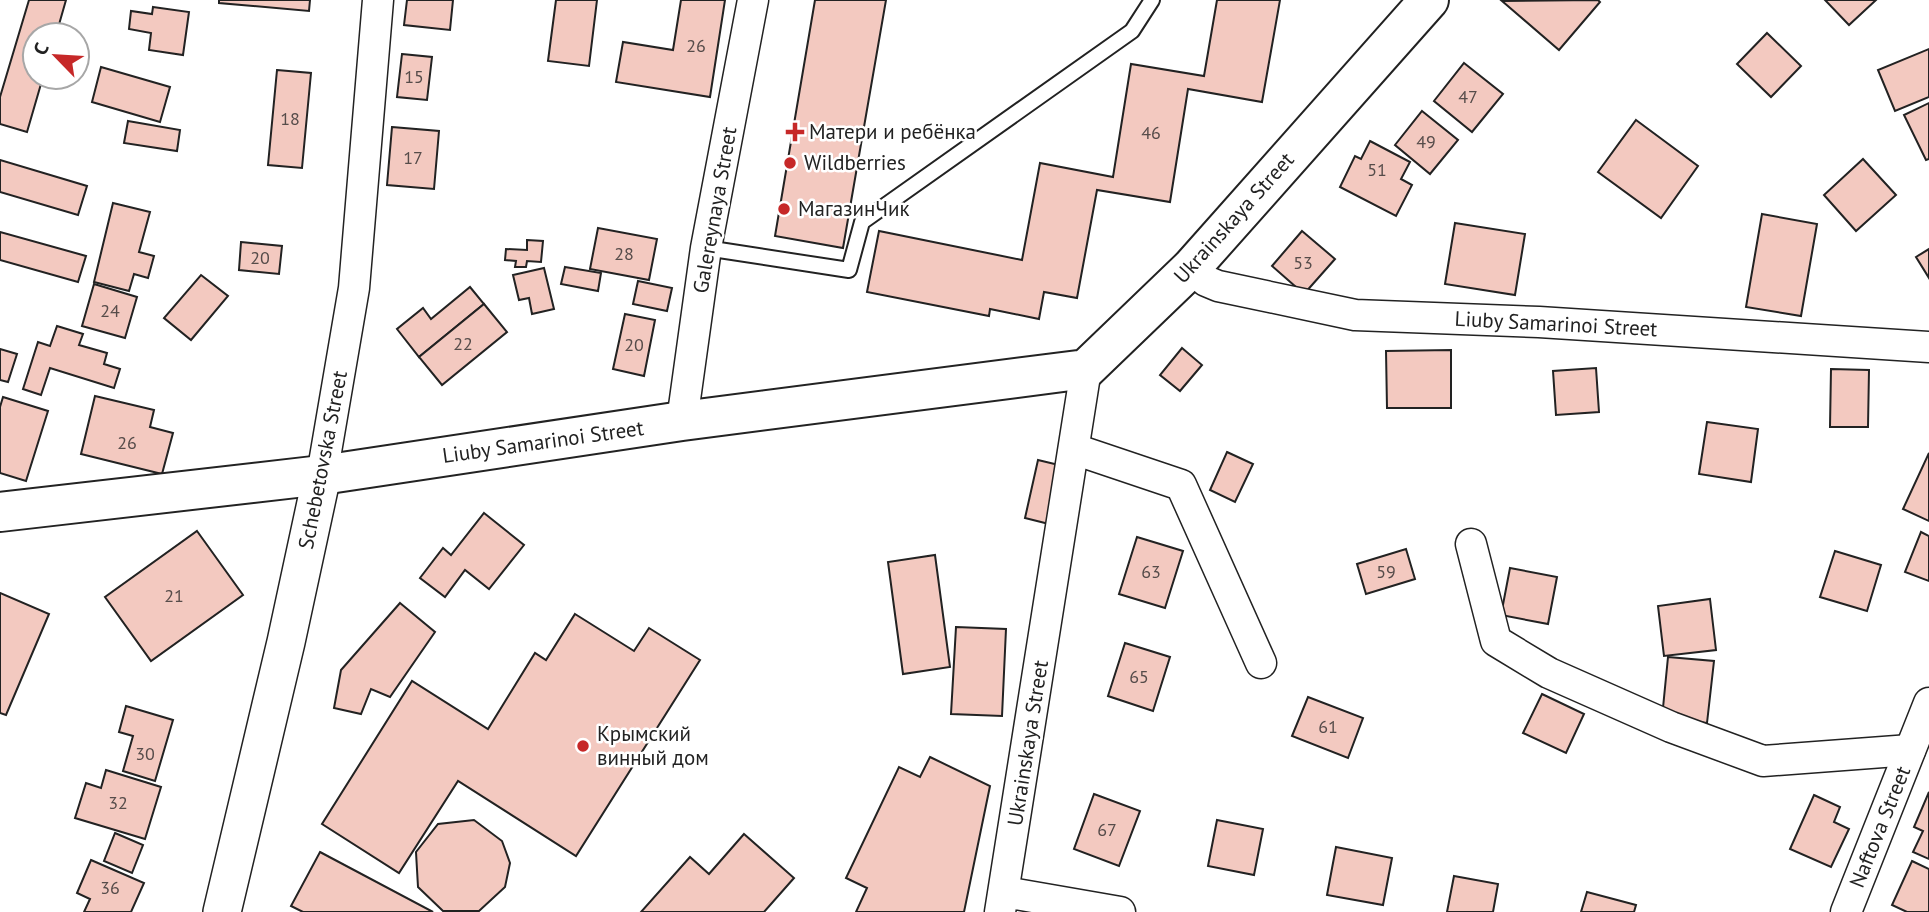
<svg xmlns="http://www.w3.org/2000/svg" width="1929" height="912" font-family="'PT Sans',sans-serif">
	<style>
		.building { fill: #f3c9c0; stroke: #222; stroke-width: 2 }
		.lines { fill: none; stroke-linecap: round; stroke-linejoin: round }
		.service-casing { stroke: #222; stroke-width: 18 }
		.minor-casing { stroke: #222; stroke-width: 33 }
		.tertiary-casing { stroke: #222; stroke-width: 40 }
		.secondary-casing { stroke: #222; stroke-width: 42 }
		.service { stroke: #fff; stroke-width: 14 }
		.minor { stroke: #fff; stroke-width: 30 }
		.tertiary { stroke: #fff; stroke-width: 37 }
		.secondary { stroke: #fff; stroke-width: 38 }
		.poi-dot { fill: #c62828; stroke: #fff; stroke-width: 2.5 }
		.labels { text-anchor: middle; stroke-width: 5; stroke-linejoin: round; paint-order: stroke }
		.number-label { font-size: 18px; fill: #564c4a }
		.poi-label { font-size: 21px; fill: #222; stroke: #fff; text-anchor: start }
		.street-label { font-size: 21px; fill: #222; stroke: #fff }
	</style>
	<rect width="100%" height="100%" fill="#fff"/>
	<g class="building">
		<polygon points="29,0 66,0 56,35 35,35 35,77 43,77 27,132 0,124 0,97"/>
		<polygon points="219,0 310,0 309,11 219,3"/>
		<polygon points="407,0 453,0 450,30 404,25"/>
		<polygon points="556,0 597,0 589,66 548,61"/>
		<polygon points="681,0 725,0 710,97 616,82 623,42 673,50"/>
		<polygon points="815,0 886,0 843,248 775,236"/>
		<polygon points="1217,0 1280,0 1262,102 1188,89 1170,202 1097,190 1077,298 1044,292 1039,319 990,309 989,316 867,292 879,231 1022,260 1040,163 1113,177 1131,64 1204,76"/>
		<polygon points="1598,0 1600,2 1559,50 1502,1"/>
		<polygon points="1825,0 1876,0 1849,25"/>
		<polygon points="153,7 189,12 183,55 149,50 151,33 129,29 131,11 152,14"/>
		<polygon points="1767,33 1801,66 1771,97 1737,64"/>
		<polygon points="1929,49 1929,97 1895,111 1878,70"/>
		<polygon points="402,54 432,57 427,100 397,97"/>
		<polygon points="1464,63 1503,94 1472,132 1434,101"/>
		<polygon points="101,67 170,87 160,122 92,102"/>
		<polygon points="277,70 311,73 302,168 268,165"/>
		<polygon points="1929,103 1929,159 1926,160 1904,115"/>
		<polygon points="1422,111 1458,140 1430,174 1395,145"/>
		<polygon points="1636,120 1698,166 1661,218 1598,172"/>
		<polygon points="128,121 180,130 177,151 124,143"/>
		<polygon points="392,127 439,131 434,189 387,185"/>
		<polygon points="1370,141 1410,162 1401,179 1412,185 1396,216 1340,187 1355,156 1361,159"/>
		<polygon points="1863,159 1896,195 1856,231 1824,195"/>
		<polygon points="0,160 87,186 78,215 0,192"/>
		<polygon points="113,203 150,212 139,252 154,256 148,278 134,274 129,291 94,282"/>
		<polygon points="1762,214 1817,224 1801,316 1746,307"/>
		<polygon points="1455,223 1525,234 1515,295 1445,284"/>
		<polygon points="598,228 657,239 649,280 590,269"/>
		<polygon points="1302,231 1335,259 1304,294 1272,266"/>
		<polygon points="0,232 86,256 78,282 0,260"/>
		<polygon points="527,240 543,241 541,262 527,261 526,267 515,267 516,261 505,260 506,249 527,250"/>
		<polygon points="241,242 282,246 279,274 239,270"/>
		<polygon points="1929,249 1929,278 1916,257"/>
		<polygon points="565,267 601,273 598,291 561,284"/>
		<polygon points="544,268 554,309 532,314 529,298 519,300 513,275"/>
		<polygon points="201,275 228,296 191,340 164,318"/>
		<polygon points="638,281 672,288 667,311 633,304"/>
		<polygon points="94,284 137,297 125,338 82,326"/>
		<polygon points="470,287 484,304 419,357 397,329 423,308 431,319"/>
		<polygon points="484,304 507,332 442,385 419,357"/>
		<polygon points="625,314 655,320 644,376 613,369"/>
		<polygon points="57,326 83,334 79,345 107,353 104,364 120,369 114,388 50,368 41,395 23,389 38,342 50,346"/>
		<polygon points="1182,348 1202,365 1180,391 1160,375"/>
		<polygon points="0,349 17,354 8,382 0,380"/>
		<polygon points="1451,350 1451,408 1387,408 1386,351"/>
		<polygon points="1596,368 1599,412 1556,415 1553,371"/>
		<polygon points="1831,369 1869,370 1868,427 1830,427"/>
		<polygon points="95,396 154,410 150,427 173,433 162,474 81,454"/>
		<polygon points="3,397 48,411 26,481 0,473 0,407"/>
		<polygon points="1707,422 1758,429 1751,482 1699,474"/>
		<polygon points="1227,452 1253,464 1235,502 1210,490"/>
		<polygon points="1929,453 1929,521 1903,509"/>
		<polygon points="1038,460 1063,466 1049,524 1025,518"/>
		<polygon points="484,513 524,545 489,589 465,570 445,597 420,578 443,548 451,555"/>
		<polygon points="197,531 243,595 151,661 105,597"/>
		<polygon points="1921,532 1929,536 1929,581 1905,572"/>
		<polygon points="1137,537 1183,551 1165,608 1119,594"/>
		<polygon points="1406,549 1415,579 1366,594 1357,564"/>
		<polygon points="1835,551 1881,565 1867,611 1820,597"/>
		<polygon points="935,555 950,667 903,674 888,562"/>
		<polygon points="1510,568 1557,577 1548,624 1501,615"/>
		<polygon points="0,593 49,614 6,715 0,713"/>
		<polygon points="1710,599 1716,650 1664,656 1658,606"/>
		<polygon points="400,603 435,632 390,697 371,689 361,714 334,708 341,670"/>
		<polygon points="575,614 634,651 649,628 700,660 576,856 458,781 399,873 322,824 412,681 488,729 535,653 546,660"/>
		<polygon points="956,627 1006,629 1002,716 951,714"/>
		<polygon points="1125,643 1170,657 1153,711 1108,696"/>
		<polygon points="1668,657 1714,661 1707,723 1662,718"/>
		<polygon points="1542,694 1584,714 1566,753 1523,733"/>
		<polygon points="1308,697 1363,718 1348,758 1292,736"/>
		<polygon points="126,706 173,720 155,781 123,771 133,736 119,732"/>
		<polygon points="930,757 990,786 964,912 856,912 867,888 846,878 899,767 920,777"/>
		<polygon points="106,770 161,787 145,839 75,818 86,783 101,788"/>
		<polygon points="1929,792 1929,859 1913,852 1923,831 1914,827"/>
		<polygon points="1094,794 1140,811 1119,866 1074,849"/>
		<polygon points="1814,795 1840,807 1834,822 1849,829 1831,867 1790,849"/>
		<polygon points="474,820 502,841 510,863 505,887 479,911 443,911 418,887 416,852 438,824"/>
		<polygon points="1217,820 1263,829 1254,875 1208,866"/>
		<polygon points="115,833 143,845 132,873 104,861"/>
		<polygon points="744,834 794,878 764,912 641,912 690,857 709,874"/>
		<polygon points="1336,847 1392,858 1383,905 1327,895"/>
		<polygon points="320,852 433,912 303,912 291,906"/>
		<polygon points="91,860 144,883 131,912 84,912 90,899 77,893"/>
		<polygon points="1912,861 1929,869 1929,912 1907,912 1892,905"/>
		<polygon points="1454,876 1498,884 1493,912 1447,912"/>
		<polygon points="1587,892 1636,905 1634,912 1581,912"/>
	</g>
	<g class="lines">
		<defs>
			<polyline id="service" points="706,248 849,270 862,222 1132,31 1152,0"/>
			<g id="minor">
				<polyline points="1191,268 1206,281 1218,286 1355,315 1539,322 1929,347"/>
				<polyline points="682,421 706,248 753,0"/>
				<polyline points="1074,449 1181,485 1261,663"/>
				<polyline points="322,475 354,288 378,0"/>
				<polyline points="1471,544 1496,641 1549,673 1671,727 1763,761 1910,750"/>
				<polyline points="1004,892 1120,912"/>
				<polyline points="1000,912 1086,369"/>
				<polyline points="1846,912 1929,703"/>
			</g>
			<polyline id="tertiary" points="222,912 286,642 322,475"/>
			<polyline id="secondary" points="0,512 322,475 682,421 1086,369 1191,268 1429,0"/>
		</defs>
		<use href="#service" class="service-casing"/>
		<use href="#minor" class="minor-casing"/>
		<use href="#tertiary" class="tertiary-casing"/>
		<use href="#secondary" class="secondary-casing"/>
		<use href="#service" class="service"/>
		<use href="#minor" class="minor"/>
		<use href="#tertiary" class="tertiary"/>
		<use href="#secondary" class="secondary"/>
	</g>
	<g class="poi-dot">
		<path d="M791.5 121.5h7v7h7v7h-7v7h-7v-7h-7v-7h7z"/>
		<circle cx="790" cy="163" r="7"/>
		<circle cx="784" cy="209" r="7"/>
		<circle cx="583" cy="746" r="7"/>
	</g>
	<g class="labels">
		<g class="number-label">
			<text x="696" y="52">26</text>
			<text x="414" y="83">15</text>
			<text x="1468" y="103">47</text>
			<text x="290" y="125">18</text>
			<text x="1151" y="139">46</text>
			<text x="1426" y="148">49</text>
			<text x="413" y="164">17</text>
			<text x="1377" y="176">51</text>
			<text x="624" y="260">28</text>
			<text x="260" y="264">20</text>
			<text x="1303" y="269">53</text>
			<text x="110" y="317">24</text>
			<text x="463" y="350">22</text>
			<text x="634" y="351">20</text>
			<text x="127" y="449">26</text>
			<text x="1151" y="578">63</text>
			<text x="1386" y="578">59</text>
			<text x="174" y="602">21</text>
			<text x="1139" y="683">65</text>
			<text x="1328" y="733">61</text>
			<text x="145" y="760">30</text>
			<text x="118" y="809">32</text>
			<text x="1107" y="836">67</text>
			<text x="110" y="894">36</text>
		</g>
		<g class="poi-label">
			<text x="809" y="139">Матери и ребёнка</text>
			<text x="804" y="170">Wildberries</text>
			<text x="798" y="216">МагазинЧик</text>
			<text x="597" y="741">Крымский<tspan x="597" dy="24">винный дом</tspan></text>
		</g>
		<g class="street-label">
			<text transform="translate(715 210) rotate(-80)" y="7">Galereynaya Street</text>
			<text transform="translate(1234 218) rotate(-48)" y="7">Ukrainskaya Street</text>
			<text transform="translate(1556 324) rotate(3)" y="7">Liuby Samarinoi Street</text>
			<text transform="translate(543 442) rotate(-8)" y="7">Liuby Samarinoi Street</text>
			<text transform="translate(323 460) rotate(-79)" y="7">Schebetovska Street</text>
			<text transform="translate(1028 743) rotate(-81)" y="7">Ukrainskaya Street</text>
			<text transform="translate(1880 827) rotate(-68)" y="7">Naftova Street</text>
		</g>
	</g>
	<g transform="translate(56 56) rotate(295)"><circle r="33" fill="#ffffff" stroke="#a7a7a7" stroke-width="2"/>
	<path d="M0-5L12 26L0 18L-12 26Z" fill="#c62828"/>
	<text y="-10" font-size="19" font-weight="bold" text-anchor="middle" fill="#222222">С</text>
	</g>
</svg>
